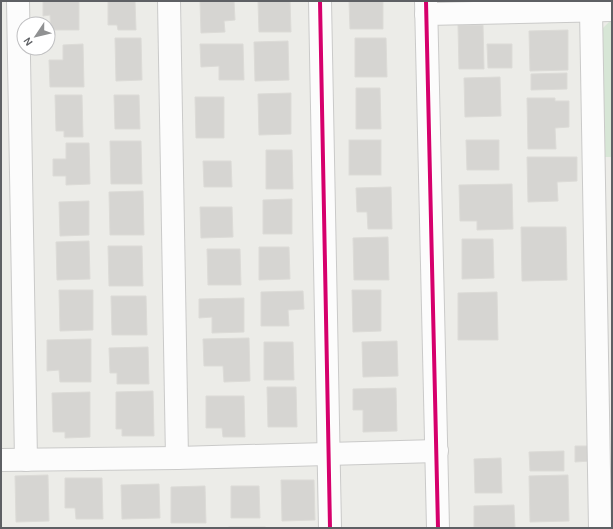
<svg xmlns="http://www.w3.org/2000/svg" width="613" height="529" font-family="Karla,sans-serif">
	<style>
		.green { fill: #d7e6d6 }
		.building { fill: #d6d5d2; stroke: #dcdbd7 }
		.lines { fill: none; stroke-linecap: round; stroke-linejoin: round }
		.minor-casing { stroke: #cacac9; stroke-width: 24 }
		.minor { stroke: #fcfcfc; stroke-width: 22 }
		.cycleway-casing { stroke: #fff; stroke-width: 6 }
		.cycleway { stroke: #d6006c; stroke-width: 4 }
	</style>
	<rect width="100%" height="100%" fill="#ecece8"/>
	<polygon class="green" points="609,22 612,22 612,157 603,157 601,30"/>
	<g class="building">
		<polygon points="43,1 79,1 79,30 51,30 50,15 43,16"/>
		<polygon points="108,1 135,1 136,30 118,30 117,25 108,25"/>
		<polygon points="200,1 234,1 235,20 224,21 225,32 201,33"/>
		<polygon points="258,1 290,1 291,32 259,32"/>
		<polygon points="349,1 383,1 383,29 350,29"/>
		<polygon points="458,25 483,25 484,69 459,69"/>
		<polygon points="568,30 568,70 530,71 529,31"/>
		<polygon points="115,38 141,38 142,80 116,81"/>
		<polygon points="355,38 386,38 387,77 355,77"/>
		<polygon points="288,41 289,80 255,81 254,42"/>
		<polygon points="83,44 84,87 50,87 49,60 63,60 63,45"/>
		<polygon points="200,44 243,44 244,80 219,80 219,66 201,67"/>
		<polygon points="487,44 512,44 512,68 488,68"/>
		<polygon points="567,73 567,89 531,90 531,74"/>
		<polygon points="500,77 501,116 465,117 464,78"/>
		<polygon points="356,88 380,88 381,129 356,129"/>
		<polygon points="291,93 291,134 259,135 258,94"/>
		<polygon points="55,95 82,95 83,137 64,137 64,131 56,131"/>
		<polygon points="114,95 139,95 140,129 115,129"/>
		<polygon points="195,97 224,97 224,138 196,138"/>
		<polygon points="527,98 555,98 555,101 569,101 569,127 555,128 556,149 528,149"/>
		<rect x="349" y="140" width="32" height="35"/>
		<polygon points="466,140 499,140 499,170 467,170"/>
		<polygon points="110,141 141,141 142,184 111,184"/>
		<polygon points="66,143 89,143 90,184 66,185 66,176 53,176 53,159 66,159"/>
		<polygon points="266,150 292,150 293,189 266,189"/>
		<polygon points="527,157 577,157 577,181 557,182 558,201 528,202"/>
		<polygon points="203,161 231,161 232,187 204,187"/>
		<polygon points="512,184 513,229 477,230 477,221 460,221 459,185"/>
		<polygon points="391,187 392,229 368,229 367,212 357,212 356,188"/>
		<polygon points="143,191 144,235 110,235 109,192"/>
		<polygon points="292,199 292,234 263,234 263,200"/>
		<polygon points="89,201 89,235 60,236 59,202"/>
		<polygon points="200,207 232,207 233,237 201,238"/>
		<polygon points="521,227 566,227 567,280 522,281"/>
		<polygon points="388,237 389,280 354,280 353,238"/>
		<polygon points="462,239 493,239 494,278 462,279"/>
		<polygon points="89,241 90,279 57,280 56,242"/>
		<polygon points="108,246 142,246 143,286 109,286"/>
		<polygon points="259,247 289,247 290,279 259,280"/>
		<polygon points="207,249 240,249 241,285 208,285"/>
		<polygon points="59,290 93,290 93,330 60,331"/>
		<polygon points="352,290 381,290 381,331 353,332"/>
		<polygon points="303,291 304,309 288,310 289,326 261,326 261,292"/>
		<polygon points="497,292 498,340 458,340 458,293"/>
		<polygon points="111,296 146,296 147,335 112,335"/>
		<polygon points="244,298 244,332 212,333 212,317 199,318 199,299"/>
		<polygon points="249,338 250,381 224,382 223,366 204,366 203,339"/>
		<polygon points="91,339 91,382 60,382 59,370 47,371 47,340"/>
		<polygon points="397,341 398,376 363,377 362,342"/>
		<polygon points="264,342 293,342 294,380 264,380"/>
		<polygon points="148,347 149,384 117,384 117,373 110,373 109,348"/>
		<polygon points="267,387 296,387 297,427 268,427"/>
		<polygon points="396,388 397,431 363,432 363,410 353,410 353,389"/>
		<polygon points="153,391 154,436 122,436 122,429 116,429 116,392"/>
		<polygon points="90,392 90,437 65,438 65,432 53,432 52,393"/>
		<polygon points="206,396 244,396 245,437 223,437 222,428 206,428"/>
		<polygon points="575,446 589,446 590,461 575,462"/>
		<polygon points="564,451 564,471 530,471 529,452"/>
		<polygon points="501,458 502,493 475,493 474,459"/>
		<polygon points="48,475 49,521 16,522 15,476"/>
		<polygon points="568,475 569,521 530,522 529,476"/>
		<polygon points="65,478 102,478 103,519 76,519 75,508 65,508"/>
		<polygon points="281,480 314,480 315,520 282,521"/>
		<polygon points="159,484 160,518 122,519 121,485"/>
		<polygon points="205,486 206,523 171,523 171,487"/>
		<polygon points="231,486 259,486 260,518 231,518"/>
		<polygon points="514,505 515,528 480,528 480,527 474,527 474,506"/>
		<rect x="229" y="527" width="36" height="1"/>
	</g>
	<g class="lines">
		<defs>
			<g id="minor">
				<polyline points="18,1 26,460"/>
				<polyline points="169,1 177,458"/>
				<polyline points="320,1 330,528"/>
				<polyline points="426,1 438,528"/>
				<polyline points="591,10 600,528"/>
				<polyline points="426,14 612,10"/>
				<polyline points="1,460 177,458 437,451"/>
			</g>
		</defs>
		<use href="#minor" class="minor-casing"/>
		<use href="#minor" class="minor"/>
		<defs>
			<g id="cycleway">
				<polyline points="320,1 330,528"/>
				<polyline points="426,1 438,528"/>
			</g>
		</defs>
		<use href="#cycleway" class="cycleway-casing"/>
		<use href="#cycleway" class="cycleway"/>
	</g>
	<rect width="613" height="529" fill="none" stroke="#5e6064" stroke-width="4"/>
	<g transform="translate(36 36) rotate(235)"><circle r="19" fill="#ffffff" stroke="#bfbfc1"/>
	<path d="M0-3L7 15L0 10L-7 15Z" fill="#909192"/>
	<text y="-6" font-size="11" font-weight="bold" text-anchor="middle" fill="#5e6064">N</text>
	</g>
</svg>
